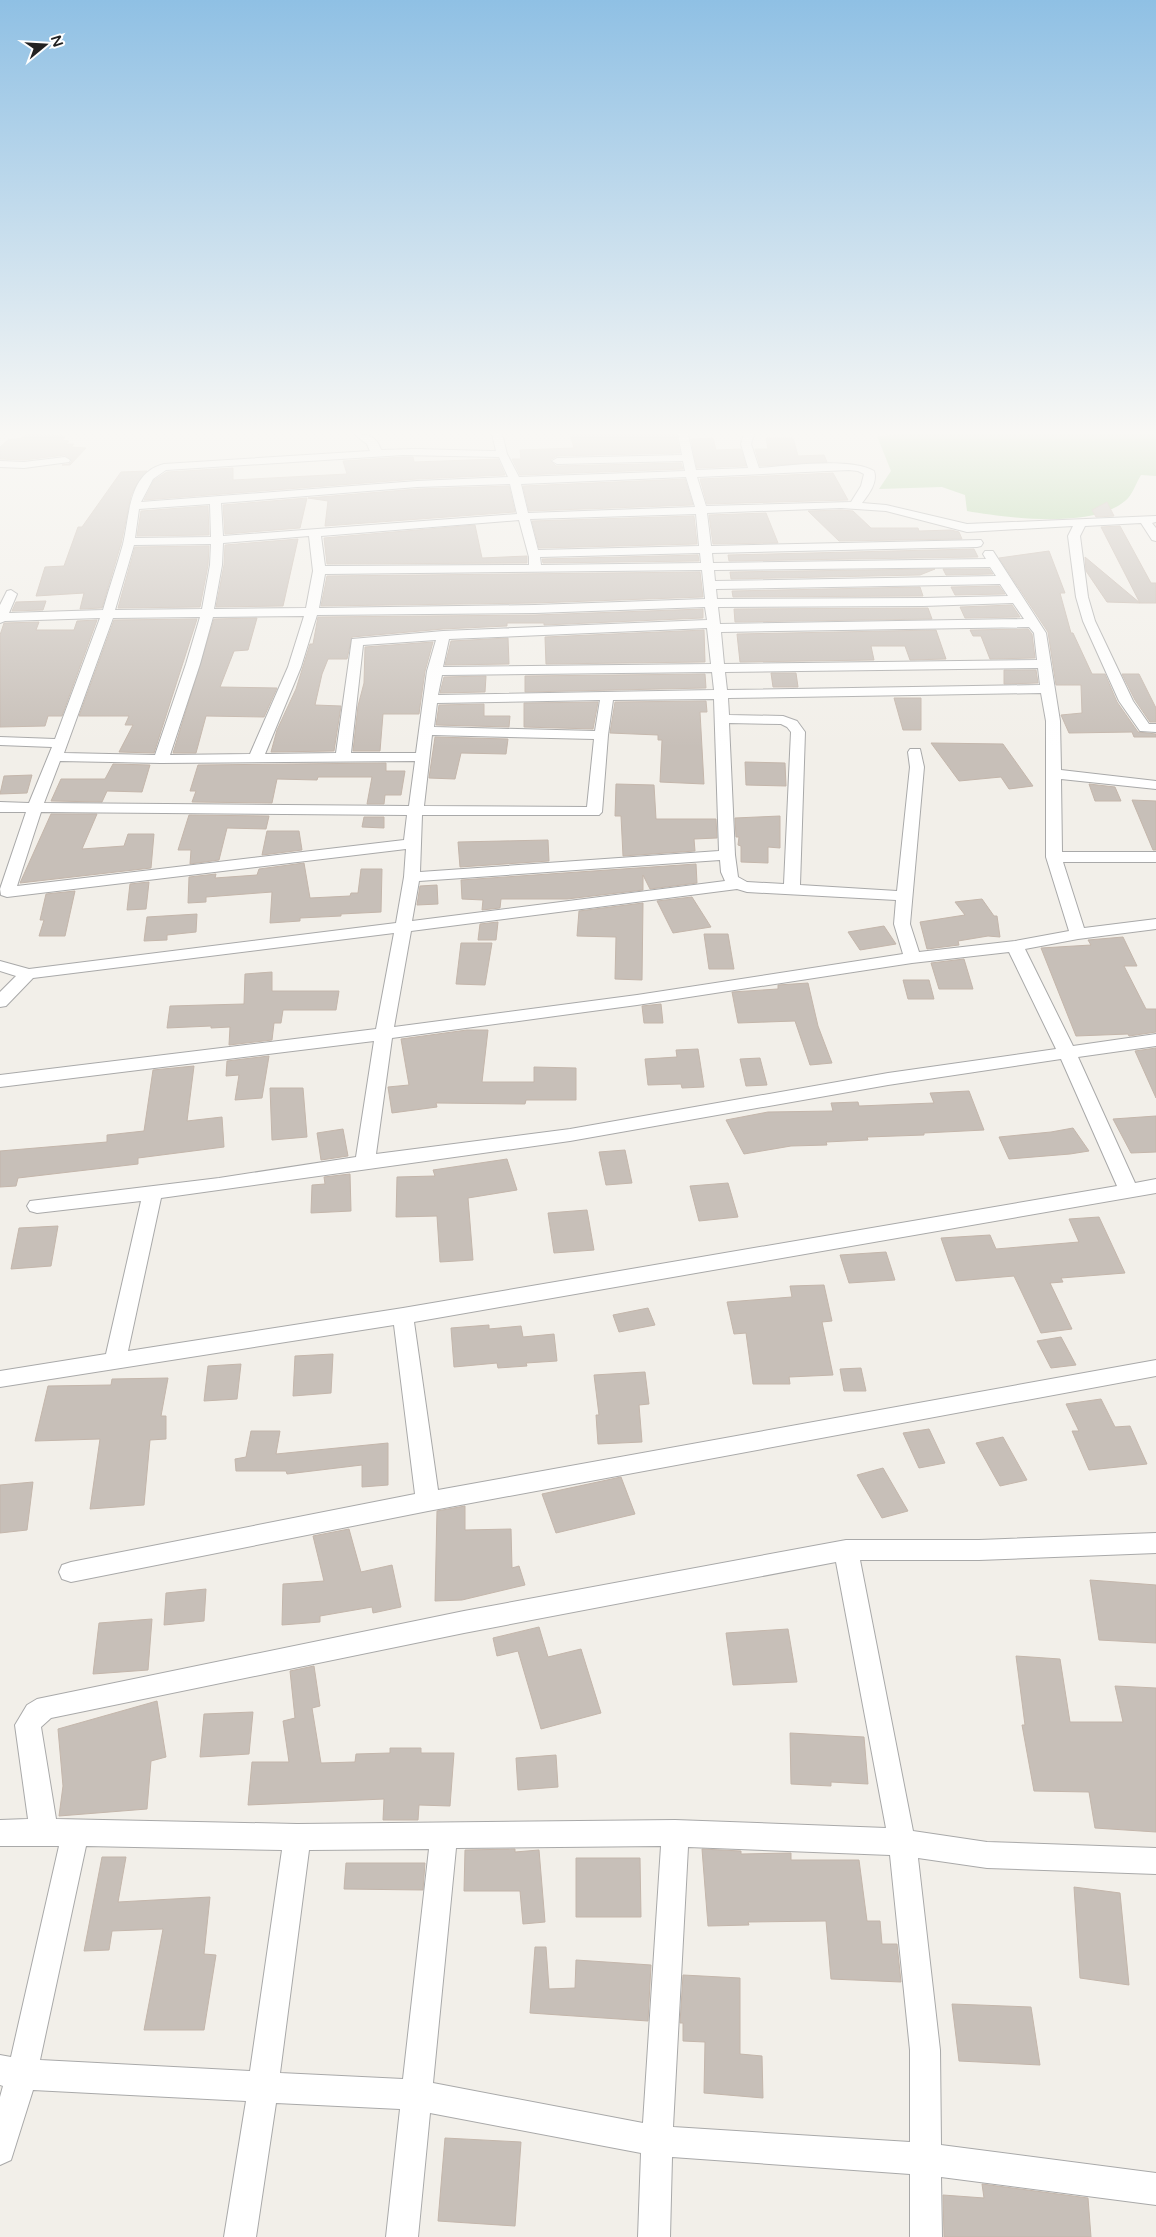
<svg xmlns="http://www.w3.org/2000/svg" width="1156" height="2237" font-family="'Varela Round',sans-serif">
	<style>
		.forest { fill: #add19e }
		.building { fill: #c7bfb8; stroke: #c4b6ab }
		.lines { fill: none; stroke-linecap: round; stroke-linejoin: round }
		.minor-casing { stroke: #a9a9a9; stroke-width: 2 }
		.minor { fill: #fff; fill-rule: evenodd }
	</style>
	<rect width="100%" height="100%" fill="#f2efe9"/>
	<path class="forest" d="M902 434H1156V476L1141 475C1136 483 1132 496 1125 501 1092 529 1007 518 967 511L965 495 942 487 879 489 891 471 877 436Z"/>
	<g class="building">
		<polygon points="26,434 66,436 62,440 69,441 66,444 74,444 71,447 86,448 70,465 62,465 69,464 72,461 65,455 24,460 0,459 0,447 8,440 22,438"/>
		<polygon points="570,434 676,434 680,453 557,456 550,460 556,466 681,463 683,469 520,475 512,459 521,459 520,450 574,448"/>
		<polygon points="713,438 716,450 741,449 746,466 697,468 691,439"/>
		<polygon points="766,438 793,438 798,456 824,455 827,462 760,466 755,449 768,449"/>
		<polygon points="403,457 413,457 414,462 498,459 505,475 417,479 144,500 154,480 167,472 233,468 233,480 347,474 343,461"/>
		<polygon points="147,471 136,485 131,496 121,544 102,608 80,609 84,593 36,596 45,567 64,566 78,527 82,527 121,472"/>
		<polygon points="833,473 848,500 707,504 700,479"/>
		<polygon points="685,479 693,505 529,511 523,486"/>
		<polygon points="509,486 515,512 325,526 328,501 308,498 417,489"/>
		<polygon points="307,498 300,528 225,534 223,505"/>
		<polygon points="1107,502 1114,516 1096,517 1092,510"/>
		<polygon points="208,506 209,535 137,536 141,511"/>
		<polygon points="841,510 853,511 871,528 918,528 919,531 951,530 959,532 962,539 839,541 808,511"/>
		<polygon points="766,513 778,543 713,544 709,515"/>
		<polygon points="694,516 697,544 539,548 532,521"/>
		<polygon points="475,525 482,558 527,556 527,563 327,564 324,538"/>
		<polygon points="1120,526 1151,583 1156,583 1156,603 1140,603 1101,527"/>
		<polygon points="298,539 283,606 216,607 224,565 225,545"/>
		<polygon points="209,546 208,565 200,607 118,608 135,547"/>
		<polygon points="974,549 978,557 729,561 728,555"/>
		<polygon points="1049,551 1065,593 1060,593 1071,633 1073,633 1092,674 1105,674 1117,702 1138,732 1156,734 1156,737 1134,737 1132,732 1069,733 1061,715 1082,713 1081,685 1056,685 1048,632 999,558"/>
		<polygon points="698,555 699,561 543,563 542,559"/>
		<polygon points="1085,557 1140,603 1107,602 1086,571"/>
		<polygon points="935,569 920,575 731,579 730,572"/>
		<polygon points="943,569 989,569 993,574 946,575"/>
		<polygon points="700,572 703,597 535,603 321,606 327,576"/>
		<polygon points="999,586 1005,594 955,595 951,587"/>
		<polygon points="920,587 923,596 733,597 732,591"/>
		<polygon points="46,601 43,610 12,611 16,602"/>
		<polygon points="1012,605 1020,617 965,618 960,607"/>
		<polygon points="928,608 932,619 735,622 734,609"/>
		<polygon points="703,609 703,618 544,625 544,623 507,623 507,626 443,629 352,637 347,659 328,659 322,674 315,705 341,706 334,751 271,752 277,730 296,689 310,644 313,644 318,617 535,615"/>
		<polygon points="257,618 248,650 234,651 220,687 277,688 264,717 206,716 196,753 173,753 214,619"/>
		<polygon points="197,619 154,753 119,752 133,725 125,725 129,716 79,716 114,620"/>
		<polygon points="97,620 62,716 48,716 45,726 0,727 0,635 4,623 39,622 36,630 74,630 77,621"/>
		<polygon points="1028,629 1032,634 1035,658 990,659 981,636 973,636 970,630"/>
		<polygon points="704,630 705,662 546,664 545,637"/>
		<polygon points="936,630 946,659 910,660 905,646 871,646 874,660 740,662 737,634"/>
		<polygon points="508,638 509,664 445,665 451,641"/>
		<polygon points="433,642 425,671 419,714 383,714 380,751 353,751 358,706 364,683 365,647"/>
		<polygon points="1004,670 1036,670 1038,683 1004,684"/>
		<polygon points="771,673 796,673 798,687 773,687"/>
		<polygon points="705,674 706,688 525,692 525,676"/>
		<polygon points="1122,674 1139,674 1156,708 1156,722 1150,722 1135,700"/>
		<polygon points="486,676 485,692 440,693 444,677"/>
		<polygon points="894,698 921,698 921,730 903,730"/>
		<polygon points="706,701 707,712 700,712 704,784 660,782 662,740 658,740 658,735 610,733 615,702"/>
		<polygon points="598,702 593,729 524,727 524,703"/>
		<polygon points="484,704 484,716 510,716 509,727 436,725 439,705"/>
		<polygon points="435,737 508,739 506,754 461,753 455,779 429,778"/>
		<polygon points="931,743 1003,744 1033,786 1009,789 1001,777 959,781"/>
		<polygon points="745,762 785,763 786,786 746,785"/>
		<polygon points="386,763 386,771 405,771 401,795 385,795 384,804 367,804 372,777 318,777 317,780 277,779 272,803 192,802 196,791 190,791 198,765"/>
		<polygon points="113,764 150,765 142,792 107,791 102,802 51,801 61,779 105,779"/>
		<polygon points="32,775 27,793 0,794 4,776"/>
		<polygon points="616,784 654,785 656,819 716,819 717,838 694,839 695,851 623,856 621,816 615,816"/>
		<polygon points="1089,784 1115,787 1121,801 1095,801"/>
		<polygon points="1132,800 1156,801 1156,850 1153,850"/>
		<polygon points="51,814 97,814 82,849 124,846 128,834 154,834 151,868 20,883"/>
		<polygon points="189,815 269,816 266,829 227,828 219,860 190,864 191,850 178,850"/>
		<polygon points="780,816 780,848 768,847 768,863 741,862 741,846 738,845 739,837 736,837 735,818"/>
		<polygon points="364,817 384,817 384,828 362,827"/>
		<polygon points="267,831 299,831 302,850 262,855"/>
		<polygon points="548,840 549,861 460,867 458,842"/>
		<polygon points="304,863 310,898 350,896 351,893 358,893 361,869 382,869 381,912 341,914 341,916 300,918 300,921 270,923 272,892 206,897 206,902 188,903 189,877 216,874 215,878 257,875 259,869"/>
		<polygon points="696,864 697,883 650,889 643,875 643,890 567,899 501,899 500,908 482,910 483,900 462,899 461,880"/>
		<polygon points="149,882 146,909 127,910 130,884"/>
		<polygon points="437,885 438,904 417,905 420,886"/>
		<polygon points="75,891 65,936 39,936 44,920 40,920 46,894"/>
		<polygon points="692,897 711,927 673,933 657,901"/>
		<polygon points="982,899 994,916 997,916 1000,937 988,936 958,941 959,945 927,949 920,922 965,915 955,902"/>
		<polygon points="643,903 642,980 615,979 616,937 577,936 579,911"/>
		<polygon points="197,914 196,932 167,935 167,940 144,941 147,917"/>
		<polygon points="498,922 496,940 478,940 480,924"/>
		<polygon points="884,926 896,944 860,950 848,932"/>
		<polygon points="704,934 728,934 734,969 709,969"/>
		<polygon points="1123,937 1137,966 1124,966 1146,1009 1156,1009 1156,1032 1129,1036 1128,1034 1076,1036 1041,948 1091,945 1088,940"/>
		<polygon points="461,943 492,943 485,985 456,984"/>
		<polygon points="964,959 973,989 939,989 931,963"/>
		<polygon points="272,972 272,991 339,991 336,1010 283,1010 281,1023 274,1023 272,1040 229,1045 230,1027 211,1028 211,1026 167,1028 170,1006 244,1004 245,974"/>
		<polygon points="903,980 929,980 934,999 908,999"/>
		<polygon points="808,983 818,1026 832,1063 810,1065 795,1021 738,1023 732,992 778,989 778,985"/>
		<polygon points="661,1004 663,1023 644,1023 642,1006"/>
		<polygon points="467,1030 488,1030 482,1082 534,1082 534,1067 576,1068 576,1100 526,1100 525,1104 436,1103 437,1107 392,1113 388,1087 409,1085 401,1039"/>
		<polygon points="1156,1048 1156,1098 1135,1051"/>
		<polygon points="698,1049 704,1087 682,1088 681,1084 648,1085 645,1059 677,1057 676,1050"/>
		<polygon points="269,1056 262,1098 235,1100 239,1075 226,1076 227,1061"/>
		<polygon points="760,1058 767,1085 746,1086 740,1059"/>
		<polygon points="194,1066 187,1121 222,1117 224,1147 138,1158 138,1164 18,1178 16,1186 0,1187 0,1151 107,1142 107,1135 144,1131 153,1070"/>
		<polygon points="270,1088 303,1088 307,1137 272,1140"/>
		<polygon points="969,1091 984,1130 924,1133 924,1135 867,1137 868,1140 826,1142 827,1145 791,1146 744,1154 726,1120 768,1112 833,1111 831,1103 858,1102 859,1106 934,1103 930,1093"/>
		<polygon points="1156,1116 1156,1152 1131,1153 1113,1119"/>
		<polygon points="1073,1128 1089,1151 1070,1154 1009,1159 999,1137 1051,1132"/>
		<polygon points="343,1129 348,1156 321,1160 317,1133"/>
		<polygon points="625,1150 632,1183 606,1185 599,1152"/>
		<polygon points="507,1159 517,1190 468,1198 473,1260 440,1262 437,1216 396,1217 397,1177 435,1176 433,1170"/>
		<polygon points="350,1174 351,1211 311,1213 312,1185 325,1184 324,1177"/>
		<polygon points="728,1183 738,1217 699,1221 690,1186"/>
		<polygon points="587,1210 594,1250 554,1253 548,1213"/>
		<polygon points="1099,1217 1125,1273 1061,1278 1063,1282 1050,1283 1072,1329 1041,1333 1014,1276 956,1281 941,1238 990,1235 996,1249 1079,1242 1069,1219"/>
		<polygon points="58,1226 51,1266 11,1269 19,1228"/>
		<polygon points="886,1252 895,1280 849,1283 840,1255"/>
		<polygon points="824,1285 832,1321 822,1322 833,1375 789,1377 790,1384 753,1384 746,1333 734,1334 727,1302 792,1297 790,1286"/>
		<polygon points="648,1308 655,1325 619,1332 613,1315"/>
		<polygon points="489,1325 489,1329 521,1326 523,1337 554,1334 557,1361 526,1363 527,1366 498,1368 497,1363 454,1367 451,1328"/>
		<polygon points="1061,1337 1076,1365 1051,1368 1037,1341"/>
		<polygon points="333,1354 331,1393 293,1396 295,1356"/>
		<polygon points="241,1364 237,1399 204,1401 208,1366"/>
		<polygon points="861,1368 866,1391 844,1391 840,1369"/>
		<polygon points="645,1372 649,1404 639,1405 642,1442 598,1444 596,1415 599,1415 594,1375"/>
		<polygon points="168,1378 161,1416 166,1416 166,1439 150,1440 144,1505 90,1509 100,1439 35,1441 48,1386 111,1385 112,1379"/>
		<polygon points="1101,1399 1115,1427 1130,1426 1147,1464 1089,1470 1072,1431 1079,1431 1066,1404"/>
		<polygon points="929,1429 945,1463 919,1468 903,1433"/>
		<polygon points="251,1431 280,1431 276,1454 388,1443 388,1485 362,1487 362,1465 287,1474 286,1471 236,1471 235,1459 246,1457"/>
		<polygon points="1003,1437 1027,1480 1000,1486 976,1443"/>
		<polygon points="883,1468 908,1511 882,1518 857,1475"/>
		<polygon points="621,1477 635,1514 556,1533 542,1494"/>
		<polygon points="33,1482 27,1530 0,1533 0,1485"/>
		<polygon points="465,1506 465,1530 511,1529 512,1568 519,1566 525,1585 462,1600 435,1601 437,1511"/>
		<polygon points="349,1529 361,1572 392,1565 401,1607 373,1613 372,1607 320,1616 320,1622 282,1625 283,1584 324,1581 313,1536"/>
		<polygon points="1090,1580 1156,1585 1156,1643 1099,1640"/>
		<polygon points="206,1589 204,1621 164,1625 166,1593"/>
		<polygon points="152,1619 148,1670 93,1674 99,1623"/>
		<polygon points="539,1627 548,1657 581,1649 601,1713 541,1729 518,1651 497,1656 493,1638"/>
		<polygon points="788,1629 797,1682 733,1685 726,1633"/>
		<polygon points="1016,1656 1060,1659 1070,1722 1123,1722 1115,1686 1156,1688 1156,1832 1095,1828 1089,1792 1034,1791 1022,1725 1025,1725"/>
		<polygon points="314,1666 320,1706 312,1708 321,1763 355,1762 356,1754 390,1753 390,1748 421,1748 421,1753 454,1753 450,1806 419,1805 418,1820 383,1820 384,1799 248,1805 252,1762 289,1762 283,1721 295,1718 290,1671"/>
		<polygon points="157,1701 166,1757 151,1761 147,1809 59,1816 63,1786 58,1729"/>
		<polygon points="253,1712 249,1754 200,1757 204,1714"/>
		<polygon points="790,1733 864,1737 868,1784 831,1782 831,1786 791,1784"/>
		<polygon points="556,1755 558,1787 518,1790 516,1758"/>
		<polygon points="515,1849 515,1852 539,1850 545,1922 523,1924 520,1891 464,1891 465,1850"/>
		<polygon points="702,1849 741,1851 741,1854 791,1853 791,1860 859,1860 867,1921 880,1921 882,1944 897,1944 901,1982 831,1979 826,1921 748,1922 749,1925 708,1926"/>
		<polygon points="102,1857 126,1857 118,1902 210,1897 204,1954 216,1955 204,2030 144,2030 163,1929 112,1931 109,1950 84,1951"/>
		<polygon points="576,1858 640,1858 641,1917 576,1917"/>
		<polygon points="346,1863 425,1863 423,1890 344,1889"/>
		<polygon points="1074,1887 1120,1893 1129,1985 1080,1978"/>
		<polygon points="535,1947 546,1947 549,1989 575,1988 576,1960 651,1965 648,2021 530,2013"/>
		<polygon points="683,1975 740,1978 740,2054 762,2056 763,2098 704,2093 705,2042 683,2041 683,2023 680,2023"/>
		<polygon points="952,2004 1031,2007 1040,2065 959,2061"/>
		<polygon points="445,2138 521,2142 515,2226 438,2221"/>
		<polygon points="982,2184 1088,2198 1091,2237 944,2237 943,2195 984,2198"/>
	</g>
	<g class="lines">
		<defs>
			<g id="minor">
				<path d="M354 434C367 434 377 436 381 450L416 449 490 451H496L492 434H502L507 454 519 477 685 471 683 461 557 464 552 461 557 458 682 455 678 434H688L696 470 748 468 741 444 744 434H754L751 444 759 468C788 466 850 457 874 471 878 482 869 494 862 503L886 505 967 524 1156 516V522L1152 523 1156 528V541L1152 540 1141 523 1085 526 1080 536 1088 597 1095 621 1133 701 1149 724H1156V732L1140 731 1119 701 1083 621 1076 597 1068 536 1073 526 967 532 886 511 841 508 707 513 711 546 981 540 983 543 981 546 977 547 712 553 713 563 986 559 983 554 985 551H993L1046 633 1060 721 1061 770 1156 781V789L1061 779 1062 852H1156V862H1063L1084 928 1156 919V929L1078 939 1025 949 1073 1046 1156 1034V1046L1078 1057 1135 1183 1156 1179V1193L414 1322 438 1490 1156 1360V1376L428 1511 71 1582 62 1579 59 1572 62 1565 71 1562 415 1494 394 1325 0 1387V1371L106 1354 141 1201 37 1213 30 1211 27 1206 30 1201 219 1178 356 1157 374 1041 0 1087V1075L376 1029 394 933 33 978 6 1006 0 1007V992L16 976 0 971V961L29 969 396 923 404 877 406 849 7 897 1 895 0 889 26 812H0V802L29 803 52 747 0 745V737L55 739 100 618 5 621 0 623V605L7 591 11 590 17 594 9 613 103 610C109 588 117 566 123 544 130 515 128 473 164 464L370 451 367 444ZM403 455 499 457 508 477 417 481 141 502 153 479 166 470ZM849 470 858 471 864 474 861 486 851 502 706 506 697 477ZM686 477 695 507 528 513 521 484ZM510 484 517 514 223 536 221 503 417 487ZM210 504 211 537 135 538 139 509ZM696 514 699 546 538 550 530 519ZM519 520 529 557V565L325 566 321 536ZM309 536 313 571 306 608 214 609 222 565 223 543ZM211 544 210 565 202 609 115 610 134 545ZM700 553 701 563 541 565 540 557ZM990 567 996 576 715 581 714 570ZM702 570 705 599 535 605 319 608 325 574ZM1000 584 1008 596 923 598 717 599 716 589ZM1013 603 1024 619 720 624 718 607 923 606ZM705 607 707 620 443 631 352 639 336 753 265 754 301 667 317 615 535 613ZM304 616 288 667 250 754 170 755 200 664 213 617ZM200 617 186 664 155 755 64 753 113 618ZM1029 627 1034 633 1037 660 724 664 721 632ZM707 628 711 664 443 667 449 639ZM436 640 427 671 416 753H351L363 645ZM1038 668 1040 685 727 690 725 672ZM712 672 714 690 438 695 442 675ZM1041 693 1046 721V857L1069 931 1015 941 919 952 910 924 924 767 920 749H910L908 752 910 767 897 891 800 885 805 732 797 721 783 716 729 715 728 698ZM714 699 719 851 420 872 422 815H599L602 812 608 735 613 700ZM600 700 595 731 434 727 437 703ZM729 723 781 724 787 727 791 732 784 884 747 882 738 877 735 855ZM432 735 594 739 587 807 424 806ZM60 761 161 763 415 761 409 806 44 803ZM41 812 407 815 404 840 17 886ZM720 860 721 872 725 881 412 921 419 881ZM737 889 747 892 896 900 894 924 903 954 637 995 394 1027 411 931ZM1009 952 1056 1049 888 1073 570 1129 376 1154 392 1038 637 1005 912 963ZM1061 1059 1117 1186 403 1308 128 1351 161 1198 570 1141 888 1085Z"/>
				<polygon points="65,457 70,460 69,462 24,468 0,467 0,461 24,462"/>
				<path d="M1156 1533V1553L979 1560H860L913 1831 987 1842 1156 1848V1874L987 1868 918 1858 940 2050 941 2145 1156 2173V2205L941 2177 942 2237H910V2174L672 2157 670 2237H638L641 2153 430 2113 418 2237H386L400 2109 276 2103 256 2237H224L246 2101 33 2090 11 2160 0 2165V2097L3 2086 0 2085V2055L11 2057 59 1846H0V1820L28 1819 15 1725 27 1705 37 1699 464 1611 846 1540H979ZM836 1562 886 1828 675 1820 297 1824 56 1819 41 1727 51 1718 464 1633ZM86 1846 282 1850 250 2071 40 2060ZM661 1846 643 2123 433 2083 456 1848ZM688 1847 890 1855 910 2050V2142L673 2127ZM429 1849 403 2079 280 2073 309 1850Z"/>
			</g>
		</defs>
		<use href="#minor" class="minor-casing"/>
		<use href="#minor" class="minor"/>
	</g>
	<linearGradient id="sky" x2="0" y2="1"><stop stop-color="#8fc0e4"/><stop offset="0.58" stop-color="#f9f8f5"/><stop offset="1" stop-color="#f9f8f5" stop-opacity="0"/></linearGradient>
	<rect width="1156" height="747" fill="url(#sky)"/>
	<g transform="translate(45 45) rotate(72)" stroke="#ffffff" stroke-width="4" paint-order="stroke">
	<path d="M0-4L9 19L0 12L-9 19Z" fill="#222222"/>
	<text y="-8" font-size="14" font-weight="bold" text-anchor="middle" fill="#222222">N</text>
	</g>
</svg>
